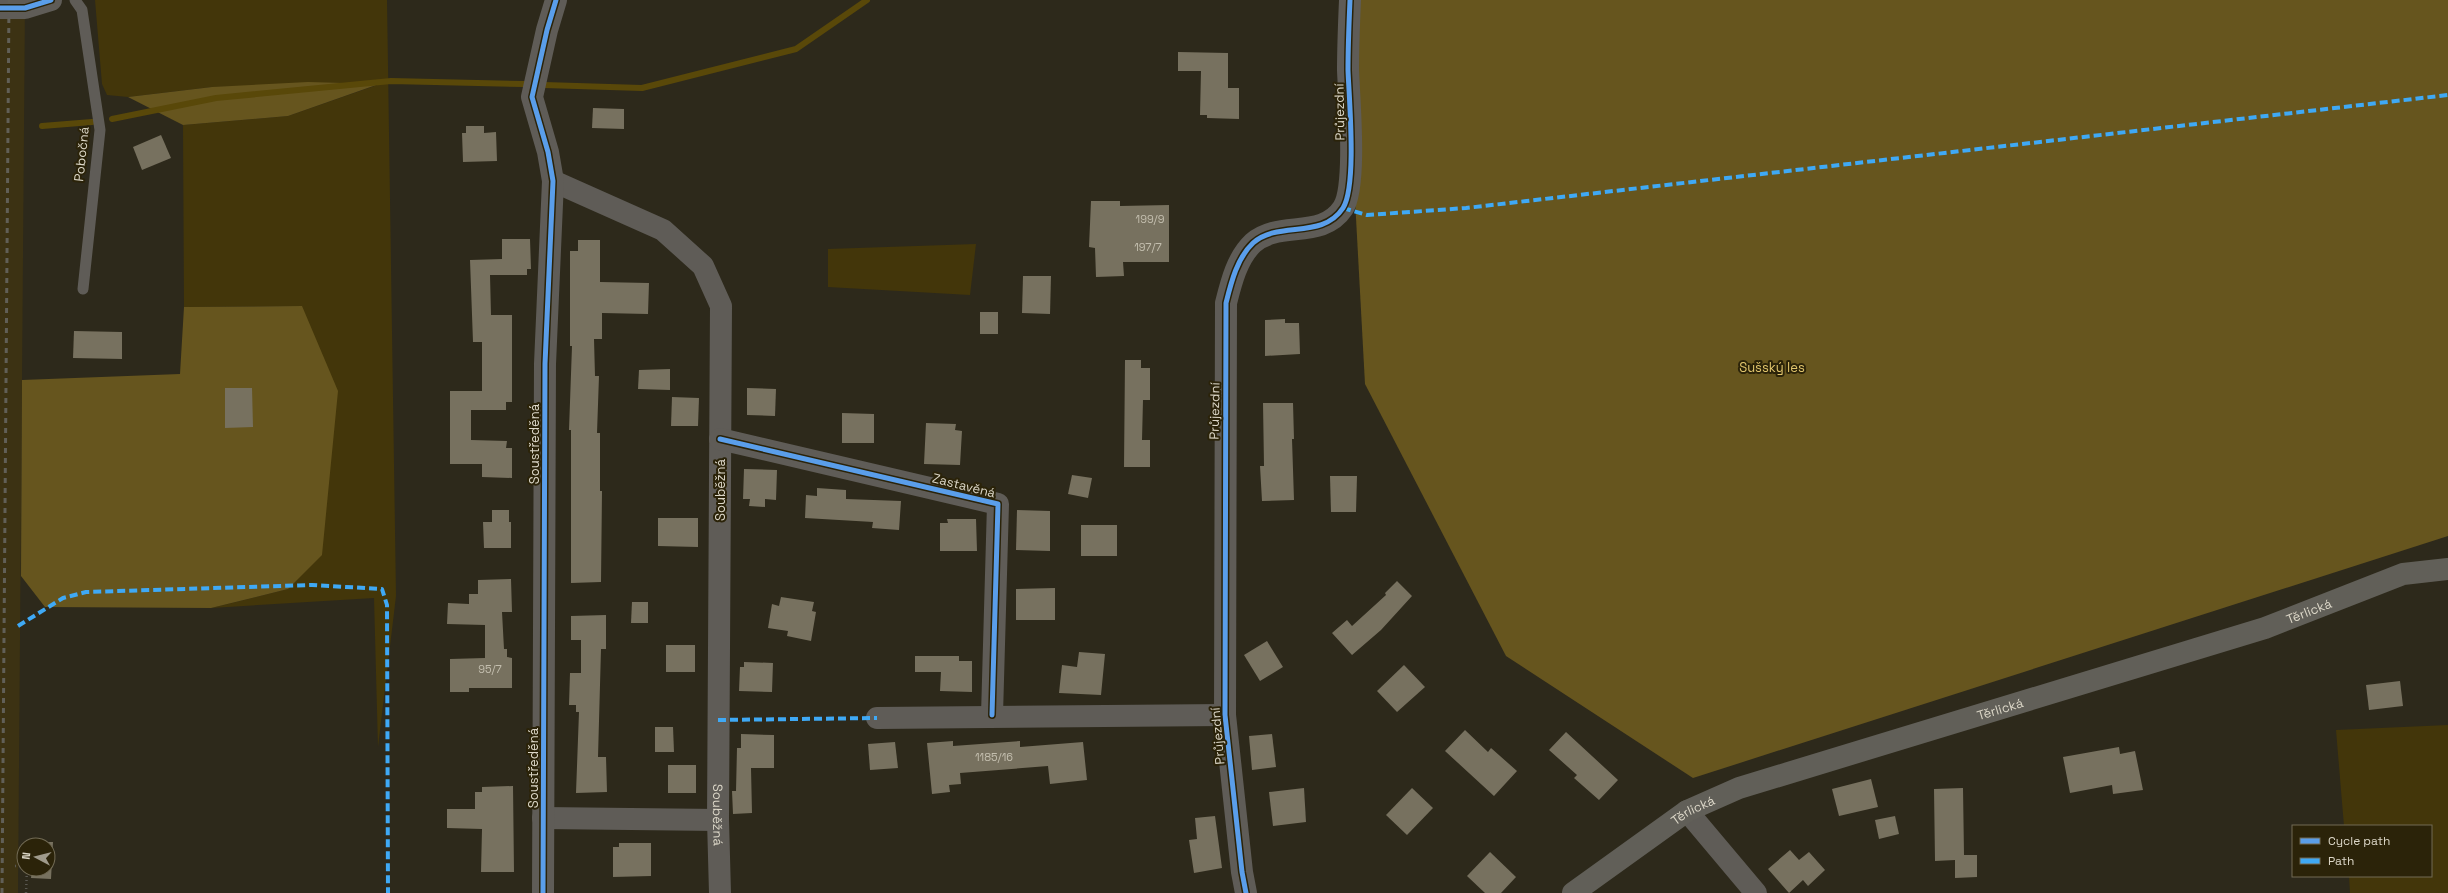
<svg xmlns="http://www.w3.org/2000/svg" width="2448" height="893" font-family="'Space Grotesk',sans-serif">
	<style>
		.built { fill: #3c3213 }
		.green { fill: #43360a }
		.forest { fill: #66551e }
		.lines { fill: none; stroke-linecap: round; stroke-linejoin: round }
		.stream { stroke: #594809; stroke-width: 6 }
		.building { fill: #77715f }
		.path { stroke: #5a5851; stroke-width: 2.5; stroke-dasharray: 1 3; stroke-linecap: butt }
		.lane { stroke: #5f5c57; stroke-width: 11 }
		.street { stroke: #5f5c57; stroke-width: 22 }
		.secondary { stroke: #615f58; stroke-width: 22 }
		.rail { stroke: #615f57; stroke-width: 3; stroke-dasharray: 5 5; stroke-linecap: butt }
		.quiet { stroke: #3fa9f5; stroke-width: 4; stroke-dasharray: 8 4; stroke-linecap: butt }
		.cycleway-casing { stroke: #2b2309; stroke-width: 8 }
		.cycleway { stroke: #5a9eea; stroke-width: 5 }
		.labels { text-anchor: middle; stroke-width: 4; stroke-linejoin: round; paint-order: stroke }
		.number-label { font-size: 11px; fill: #c3beae }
		.street-label { font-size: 13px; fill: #dcd7c8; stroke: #2b2309 }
		.park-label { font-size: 13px; fill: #e1c56d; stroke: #2b2309 }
	</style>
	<rect width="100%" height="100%" fill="#2d291b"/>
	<polygon class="built" points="0,0 25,0 18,893 0,893"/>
	<g class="green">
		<polygon points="95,0 387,0 396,596 378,747 374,598 211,608 288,589 302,306 184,307 183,125 288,116 377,85 212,87 128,97 107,95 102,84"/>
		<polygon points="976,244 970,295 828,287 828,249"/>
		<polygon points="2448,725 2448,893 2350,893 2349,876 2431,876 2431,826 2344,826 2336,730"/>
	</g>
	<g class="forest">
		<polygon points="1349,0 2448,0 2448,536 1693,778 1506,656 1365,384 1348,70"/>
		<polygon points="308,82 379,84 288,116 183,125 128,97 212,87"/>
		<polygon points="302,306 338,391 322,555 288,589 211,608 45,607 21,576 22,380 180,374 184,307"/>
	</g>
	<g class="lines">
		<g class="stream">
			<polyline points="544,85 642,88 796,49 867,0"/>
			<polyline points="112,119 216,98 391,81 524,84"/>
			<polyline points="42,126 92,122"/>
		</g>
	</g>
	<g class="building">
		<polygon points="1178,52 1228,53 1228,88 1239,88 1239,119 1207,118 1207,115 1200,115 1201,71 1178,71"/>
		<polygon points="593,108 624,109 624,129 592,128"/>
		<polygon points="466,126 484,126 484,133 496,132 497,161 463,162 462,133 466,133"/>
		<polygon points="161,135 171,158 142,170 133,147"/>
		<polygon points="1091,201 1120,201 1120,206 1169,205 1169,262 1123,262 1124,276 1096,277 1095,248 1089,247"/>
		<polygon points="502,239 530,239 531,269 527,269 527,275 490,275 491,315 512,315 512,402 506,402 506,410 471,410 471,440 507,441 506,448 512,448 512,478 482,477 482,464 450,464 450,391 482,391 482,342 473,342 470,260 502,259"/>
		<polygon points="578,240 600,240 600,282 649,283 648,314 602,313 602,339 594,339 595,376 599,376 597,433 600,433 600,491 602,491 601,582 571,583 571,430 569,430 572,346 570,346 570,251 578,251"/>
		<polygon points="1023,276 1051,276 1050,314 1022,313"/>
		<rect x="980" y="312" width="18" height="22"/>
		<polygon points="1285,319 1285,323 1299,323 1300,354 1265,356 1265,320"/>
		<polygon points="74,331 122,332 122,359 73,358"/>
		<polygon points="1125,360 1141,360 1141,368 1150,368 1150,400 1143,400 1142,440 1150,440 1150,467 1124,467"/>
		<polygon points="670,369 670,390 638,389 639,370"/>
		<polygon points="225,388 252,388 253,427 225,428"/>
		<polygon points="747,388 776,389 775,416 747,415"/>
		<polygon points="672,397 699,398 698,426 671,426"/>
		<polygon points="1263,403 1293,403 1294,439 1292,439 1294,500 1262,501 1260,466 1264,466"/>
		<polygon points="842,413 874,414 874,443 842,443"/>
		<polygon points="926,423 956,424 955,430 962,431 960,465 924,464"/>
		<polygon points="744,469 777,470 776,500 765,499 765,507 749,506 750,499 743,499"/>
		<polygon points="1072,475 1092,478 1088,498 1068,494"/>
		<polygon points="1330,476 1357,476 1356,512 1331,512"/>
		<polygon points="817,488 846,490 846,499 901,501 899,530 872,528 873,522 805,518 806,495 817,496"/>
		<polygon points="492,510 509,510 509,522 511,522 511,548 484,548 483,522 492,522"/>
		<polygon points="1017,510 1050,511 1050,551 1016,550"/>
		<polygon points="658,518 698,518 698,547 658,546"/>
		<polygon points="947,519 976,519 977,551 940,551 940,523 948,523"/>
		<rect x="1081" y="525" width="36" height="31"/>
		<polygon points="511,579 512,612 502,612 504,649 507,649 507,657 512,658 512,688 469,688 469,692 450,692 450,659 485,658 485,625 447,624 448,603 469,604 469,594 478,594 478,580"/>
		<polygon points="1397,581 1412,596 1381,630 1352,655 1332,633 1347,620 1352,626 1386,595 1385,593"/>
		<polygon points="1055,588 1055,620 1016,620 1016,589"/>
		<polygon points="781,597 814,602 812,611 816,612 811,641 787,636 788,631 768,628 772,604 779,606"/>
		<polygon points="632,602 648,602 648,623 631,623"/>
		<polygon points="606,615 606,649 601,649 598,757 606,757 607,792 576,793 579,712 576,712 576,705 569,705 570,673 581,673 581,640 571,640 571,616"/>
		<polygon points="1267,641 1283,667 1260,681 1244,655"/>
		<rect x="666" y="645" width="29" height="27"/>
		<polygon points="1079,652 1105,654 1101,695 1059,693 1062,665 1077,667"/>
		<polygon points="915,656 959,656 959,661 972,661 972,692 940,691 941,672 915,672"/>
		<polygon points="744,662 773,663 772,692 739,691 740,667 744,667"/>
		<polygon points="1404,665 1425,687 1397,712 1377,691"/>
		<polygon points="2400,681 2403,706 2369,710 2366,685"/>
		<polygon points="655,727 673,727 674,752 655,752"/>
		<polygon points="1465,730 1488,752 1491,748 1517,771 1494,796 1445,751"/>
		<polygon points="1566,732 1618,780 1599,800 1574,778 1577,775 1549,750"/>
		<polygon points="741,734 774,735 774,768 751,768 752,813 733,814 732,791 736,791 737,748 741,748"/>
		<polygon points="1272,734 1276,767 1252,770 1249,736"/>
		<polygon points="953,741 953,746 1020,741 1020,747 1083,742 1087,780 1050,784 1048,766 960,773 961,784 949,785 950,792 932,794 927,743"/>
		<polygon points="895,742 898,768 870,770 868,744"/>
		<polygon points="2119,747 2120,754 2135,751 2143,790 2113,794 2112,785 2070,793 2063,757"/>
		<rect x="668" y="765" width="28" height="28"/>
		<polygon points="1871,779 1878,807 1839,816 1832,789"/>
		<polygon points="513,786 514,872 481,872 482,829 447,828 447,809 475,809 475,792 482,792 482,787"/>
		<polygon points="1304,788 1306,822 1273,826 1269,792"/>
		<polygon points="1412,788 1433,808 1407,835 1386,815"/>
		<polygon points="1963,788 1964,855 1977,855 1977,877 1955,878 1955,860 1935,861 1934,789"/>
		<polygon points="1215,816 1222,868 1194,873 1189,840 1197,839 1195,818"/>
		<polygon points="1895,816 1899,834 1879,839 1875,820"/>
		<polygon points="32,842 53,842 51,879 31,878 32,869 48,869 48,845 32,845"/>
		<polygon points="619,843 651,843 651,876 613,877 613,847 619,847"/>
		<polygon points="1790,850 1799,860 1809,852 1825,870 1808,886 1803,880 1789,893 1768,869"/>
		<polygon points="1490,852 1516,877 1501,893 1485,893 1467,876"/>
	</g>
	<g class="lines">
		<g class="path">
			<polyline points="15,866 24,866"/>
			<polyline points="26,893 27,869"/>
		</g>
		<polyline class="lane" points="75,0 82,10 100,130 83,289"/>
		<g class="street">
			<polyline points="0,8 25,8 51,0"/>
			<path id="s1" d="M553 181 663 230 703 266 721 306 718 820 720 893"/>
			<polyline points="720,439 998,504 992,715"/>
			<polyline points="877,718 1225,715"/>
			<polyline points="1687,811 1756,893"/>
			<polyline points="543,818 718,820"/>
			<polyline points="543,893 545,364 553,181 548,152 532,97 547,30 556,0"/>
			<path d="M1246 893 1242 872 1225 715 1226 303C1231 283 1237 258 1253 243 1279 220 1322 240 1343 208 1357 186 1349 98 1348 70 1348 47 1349 23 1350 0"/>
		</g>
		<path class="secondary" id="s2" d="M1573 893 1687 811 1739 788 2265 628 2403 574 2448 569"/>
		<polyline class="rail" points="2,893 9,0"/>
		<g class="quiet">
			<polyline points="1343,208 1367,215 1466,208 2448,95"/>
			<polyline points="18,626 63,598 86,592 312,585 382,589 387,605 388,893"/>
			<polyline points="718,720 877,718"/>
		</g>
		<defs>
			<g id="cycleway">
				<polyline points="0,8 25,8 51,0"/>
				<polyline points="720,439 998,504 992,715"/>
				<polyline points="543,893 545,364 553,181 548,152 532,97 547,30 556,0"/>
				<path d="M1246 893 1242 872 1225 715 1226 303C1231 283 1237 258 1253 243 1279 220 1322 240 1343 208 1357 186 1349 98 1348 70 1348 47 1349 23 1350 0"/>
			</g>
		</defs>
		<use href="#cycleway" class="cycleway-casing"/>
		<use href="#cycleway" class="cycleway"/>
	</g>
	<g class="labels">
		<g class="number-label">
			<text x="1150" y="223">199/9</text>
			<text x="1148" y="251">197/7</text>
			<text x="490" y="673">95/7</text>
			<text x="994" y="761">1185/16</text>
		</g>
		<g class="street-label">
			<text transform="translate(1339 112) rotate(-91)" y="5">Průjezdní</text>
			<text transform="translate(81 154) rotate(-84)" y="5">Pobočná</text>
			<text transform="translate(1214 411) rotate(-89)" y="5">Průjezdní</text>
			<text transform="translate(534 444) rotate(-90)" y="5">Soustředěná</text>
			<text transform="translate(964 485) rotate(14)" y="5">Zastavěná</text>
			<text transform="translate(720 490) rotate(-90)" y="5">Souběžná</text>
			<text dy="5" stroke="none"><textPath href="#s2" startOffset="794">Těrlická</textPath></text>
			<text dy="5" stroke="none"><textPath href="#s2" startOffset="470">Těrlická</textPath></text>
			<text transform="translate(1217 736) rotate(-95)" y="5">Průjezdní</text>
			<text transform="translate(533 768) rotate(-90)" y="5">Soustředěná</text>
			<text dy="5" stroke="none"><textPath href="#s2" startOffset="146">Těrlická</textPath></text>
			<text dy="5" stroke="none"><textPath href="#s1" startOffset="727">Souběžná</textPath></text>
		</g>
		<g class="park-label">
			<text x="1772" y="372">Sušský les</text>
		</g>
	</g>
	<rect x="2292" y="825" width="140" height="52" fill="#2b2309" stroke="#726b55"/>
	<rect x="2300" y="838" width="20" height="6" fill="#5a9eea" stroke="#726b55"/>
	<text x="2328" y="845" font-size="12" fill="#dcd7c8">Cycle path</text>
	<rect x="2300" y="858" width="20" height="6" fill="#3fa9f5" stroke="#726b55"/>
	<text x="2328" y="865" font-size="12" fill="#dcd7c8">Path</text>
	<g transform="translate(36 857) rotate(277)"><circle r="19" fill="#2b2309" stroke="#726b55"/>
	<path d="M0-3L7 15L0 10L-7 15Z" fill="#9f9a8b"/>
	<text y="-6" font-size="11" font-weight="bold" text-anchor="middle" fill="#dcd7c8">N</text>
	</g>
</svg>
